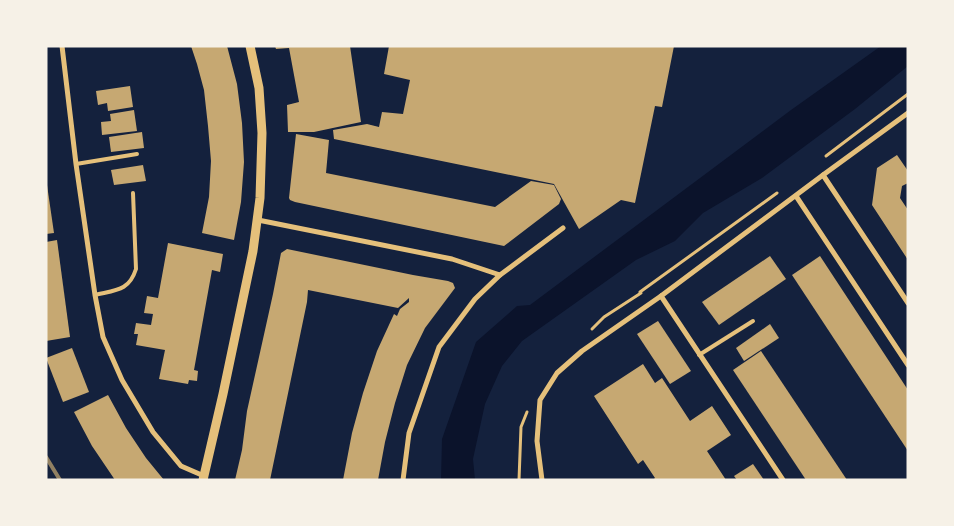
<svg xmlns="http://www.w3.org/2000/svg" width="954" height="526" font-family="'Work Sans',sans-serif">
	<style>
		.water { fill: #0b132b }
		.building { fill: #c6a872 }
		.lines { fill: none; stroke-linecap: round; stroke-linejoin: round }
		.path { stroke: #e5c07b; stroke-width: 3 }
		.service { stroke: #e5c07b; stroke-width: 4 }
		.minor { stroke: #e5c07b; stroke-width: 5 }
		.tertiary { stroke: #e5c07b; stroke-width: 9 }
		.rail { stroke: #918062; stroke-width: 4 }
	</style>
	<rect width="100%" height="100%" fill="#14213d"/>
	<polygon class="water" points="881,46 908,46 908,66 855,109 762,178 703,213 675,241 636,260 522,341 502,366 485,404 473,459 475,480 441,480 442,439 476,342 517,306 530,305 791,110"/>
	<g class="building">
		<polygon points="191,46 227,46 237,84 242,123 244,162 241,202 234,240 202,233 209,197 211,161 208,126 204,90 197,64"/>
		<polygon points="275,46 350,46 361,122 314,132 288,132 287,105 299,102 289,48 276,49"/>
		<polygon points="389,46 674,46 662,107 655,106 635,203 621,200 579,229 554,184 334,139 333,130 367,124 379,127 382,112 403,114 410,80 384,74"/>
		<polygon points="130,86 133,107 108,111 107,103 98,105 96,91"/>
		<polygon points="134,110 137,131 102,135 101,122 111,121 110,114"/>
		<polygon points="142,132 144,148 111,152 109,137"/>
		<polygon points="296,134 329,140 326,173 495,207 531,181 554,185 561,199 559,204 504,246 295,202 290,200 289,198"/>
		<polygon points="897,155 908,171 908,183 902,186 900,198 908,210 908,260 872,205 877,168"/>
		<polygon points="143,165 146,181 114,185 111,170"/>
		<polygon points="46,185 47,185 54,233 46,234"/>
		<polygon points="57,240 70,337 46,341 46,242"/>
		<polygon points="168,243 223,254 220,272 212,270 194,370 198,371 197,381 189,380 188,384 159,379 165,350 136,345 138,334 134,334 136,323 151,325 153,314 144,313 147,296 158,298"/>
		<polygon points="287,249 413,275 448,281 453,283 455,288 425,328 407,365 395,403 385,442 378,480 343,480 352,433 363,393 377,351 394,314 397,316 400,309 409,302 409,298 398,308 308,290 307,302 270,480 235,480 242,450 247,411 273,294 281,253"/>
		<polygon points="770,256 786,279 719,325 702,302"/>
		<polygon points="820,256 908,390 908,451 792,275"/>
		<polygon points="658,321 691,371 670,384 637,334"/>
		<polygon points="770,324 779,338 744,361 736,348"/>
		<polygon points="72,348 89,392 63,402 46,358"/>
		<polygon points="761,351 847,480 806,480 733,370"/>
		<polygon points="643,364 655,383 662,378 690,421 712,406 731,435 707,451 726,480 653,480 655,478 643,460 638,464 594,396"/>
		<polygon points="108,395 126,428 146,458 164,480 115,480 92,446 74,412"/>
		<polygon points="753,464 764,480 737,480 734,476"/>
	</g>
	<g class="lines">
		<g class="path">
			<polyline points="826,156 908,94"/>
			<polyline points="640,292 777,193"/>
			<polyline points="592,329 604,317 641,293"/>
			<polyline points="519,480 521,427 527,412"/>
		</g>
		<g class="service">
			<polyline points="76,164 137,154"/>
			<path d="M95 295C116 290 129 291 136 269L133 193"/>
			<polyline points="699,355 753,321"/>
		</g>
		<g class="minor">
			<polyline points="62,46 76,164 95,295 103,337 122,380 153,432 181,466 204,476"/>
			<polyline points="823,175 908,303"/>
			<polyline points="796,196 908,365"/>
			<polyline points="258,220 452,259 500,275"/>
			<polyline points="661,296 783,480"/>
			<polyline points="403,480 409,433 439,347 475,299 500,275 563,228"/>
			<polyline points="542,480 537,441 540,400 557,373 582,351 661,296 823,175 908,113"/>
		</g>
		<polyline class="tertiary" points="203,480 223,394 253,251 260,198 262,133 259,88 250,46"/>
		<polyline class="rail" points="46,457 60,480"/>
	</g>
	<rect width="954" height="526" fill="none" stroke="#f6f1e7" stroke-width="95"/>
</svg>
